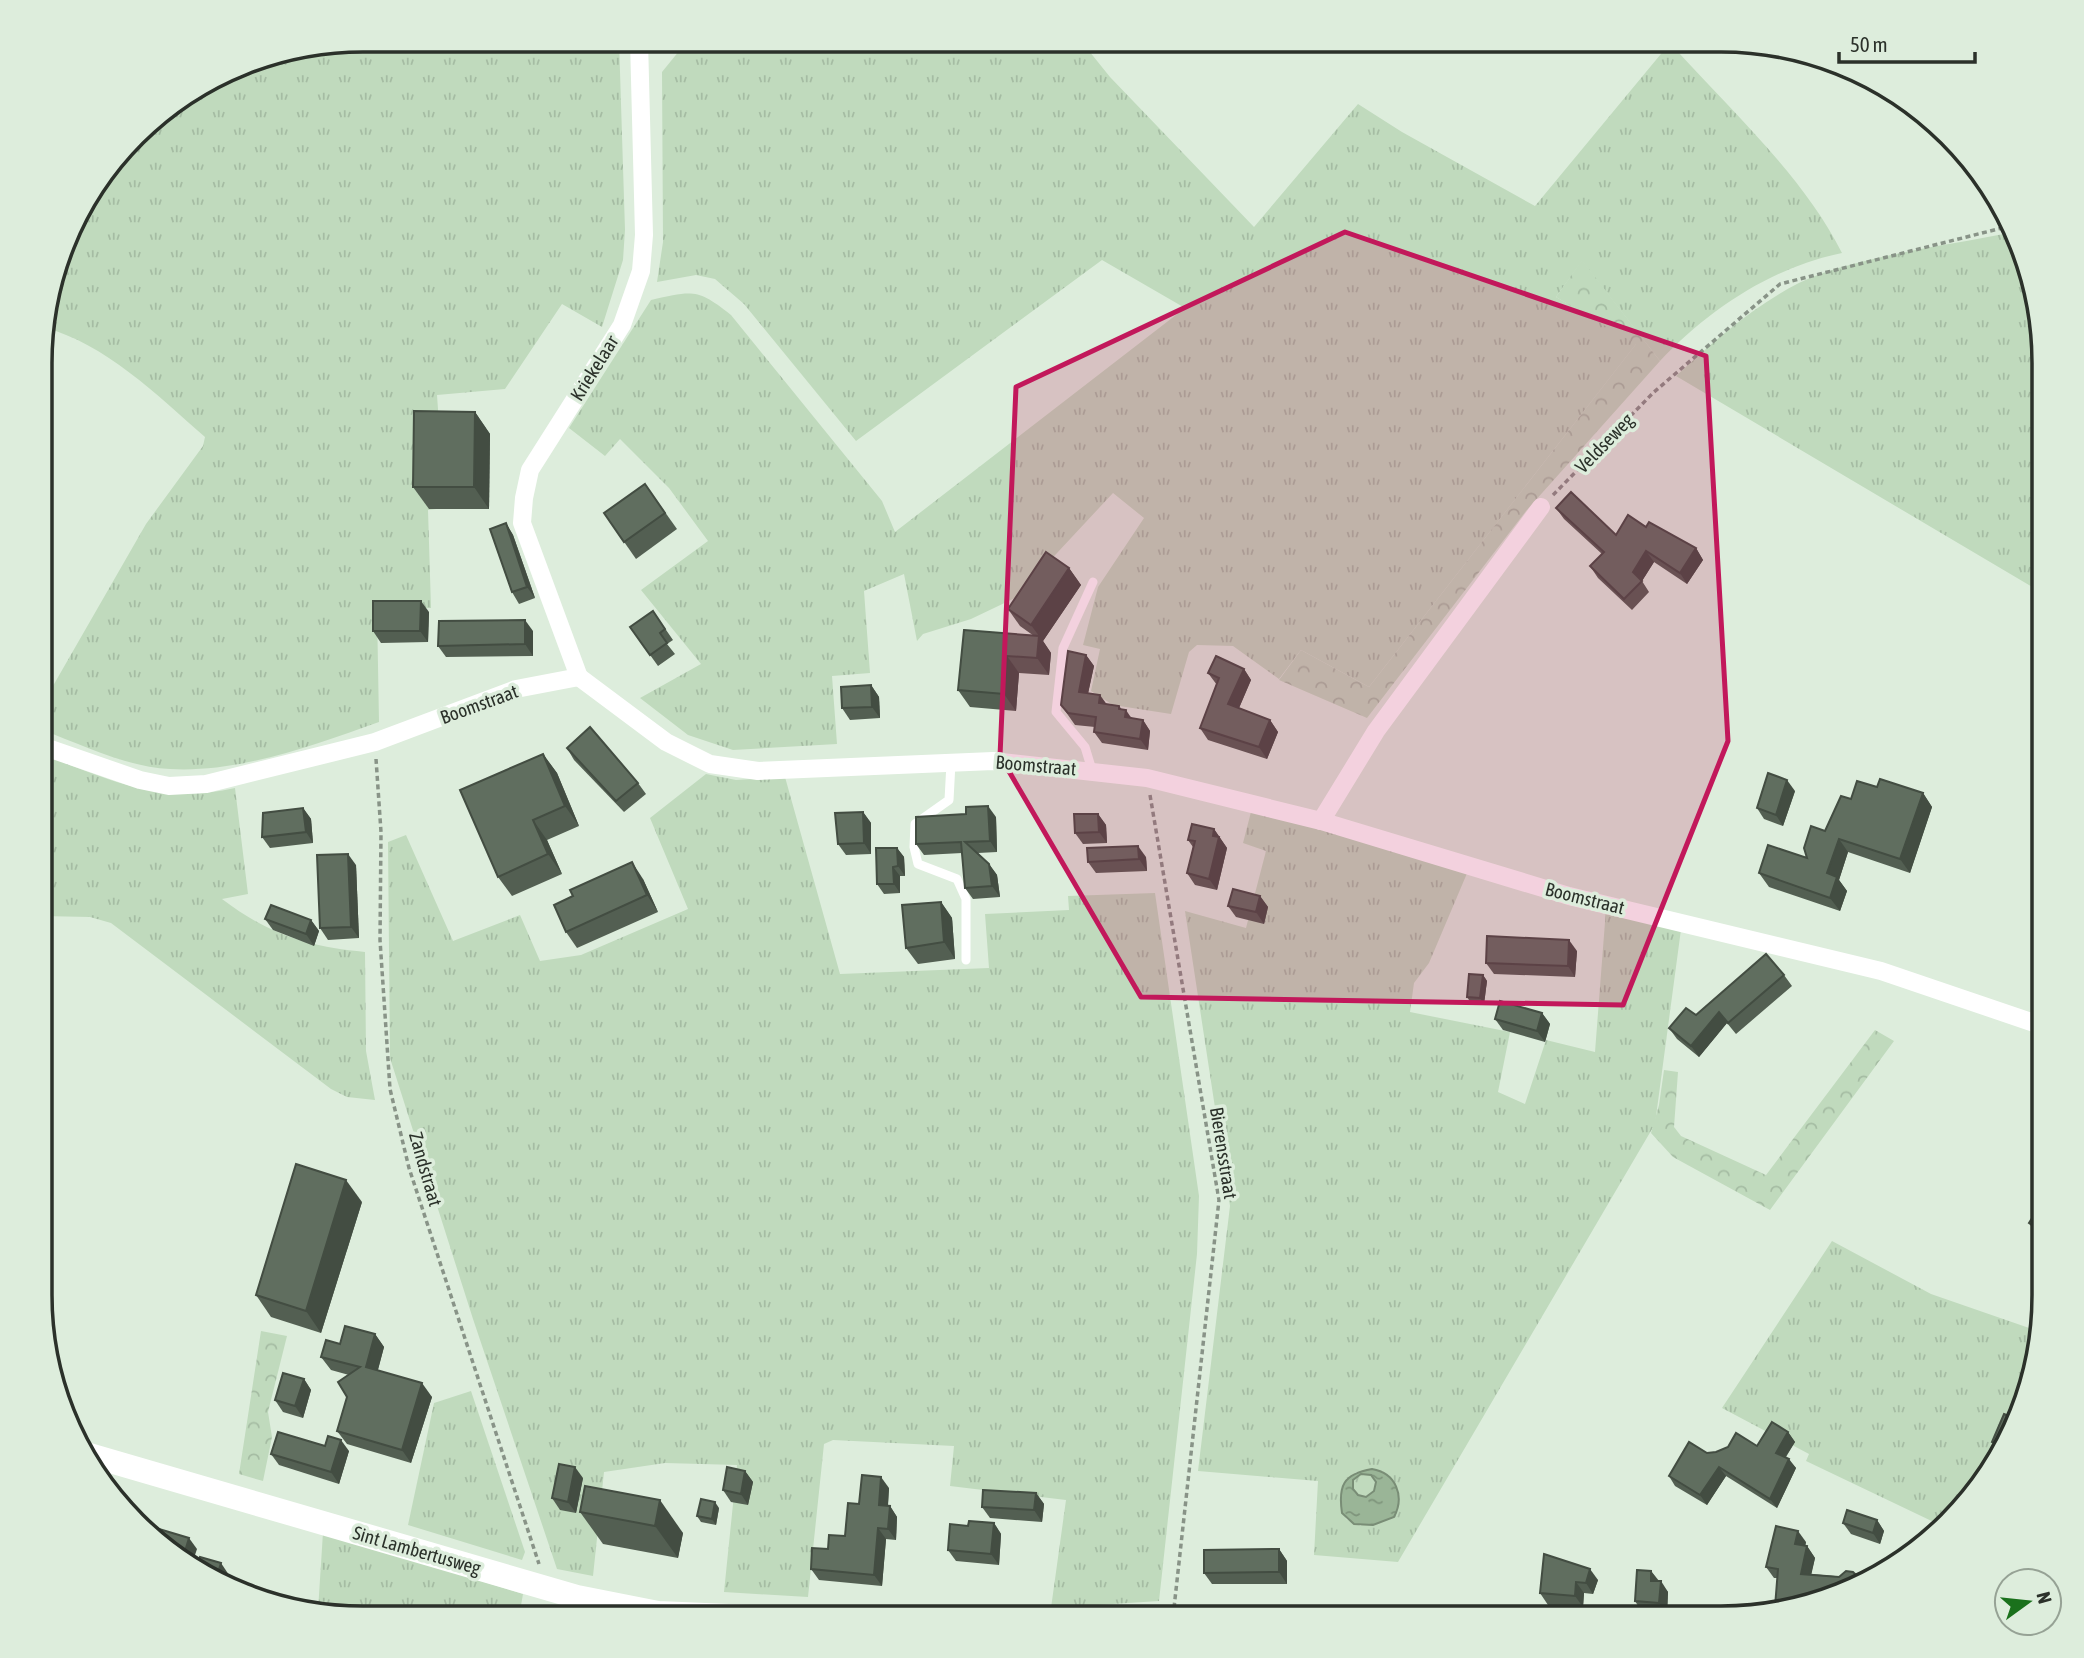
<svg xmlns="http://www.w3.org/2000/svg" width="2084" height="1658" font-family="'Asap Condensed',sans-serif">
	<style>
		.grass { fill: url(#grass-tufts); fill-rule: evenodd }
		.forest { fill: url(#forest-crowns) }
		.water { fill: url(#water-ripples); stroke: #798d76; stroke-width: 2; fill-rule: evenodd }
		.lines { fill: none; stroke-linecap: round; stroke-linejoin: round }
		.path { stroke: #889387; stroke-width: 3.5; stroke-dasharray: 5 3.5; stroke-linecap: butt }
		.lane { stroke: #fff; stroke-width: 9 }
		.street { stroke: #fff; stroke-width: 18 }
		.secondary { stroke: #fff; stroke-width: 24 }
		.wall { fill: #535f52 }
		.shaded-wall { fill: #434d42 }
		.building { fill: #606e5f; stroke: #434d42; stroke-width: 2 }
		.marked { fill: #c2185b; fill-opacity: 0.2; stroke: #c2185b; stroke-width: 5; stroke-linejoin: round }
		.labels { text-anchor: middle; stroke-width: 7; stroke-linejoin: round; paint-order: stroke }
		.street-label { font-size: 19px; fill: #2b312a; stroke: #ddeddc }
		.rim { fill: none; stroke: #2b312a; stroke-width: 3.5 }
	</style>
	<defs>
		<pattern id="grass-tufts" width="24" height="20" patternUnits="userSpaceOnUse" patternTransform="scale(1.75)"><rect width="24" height="20" fill="#c0dabd"/><path d="M3 7l-1-3M5 7V3M7 7l1-3M15 17l-1-3M17 17v-4M19 17l1-3" fill="none" stroke="#a5bca3"/></pattern>
		<pattern id="forest-crowns" width="20" height="18" patternUnits="userSpaceOnUse" patternTransform="scale(1.75)"><rect width="20" height="18" fill="#c0dabd"/><path d="M2 6a3 3 0 1 1 6 0M12 15a3 3 0 1 1 6 0" fill="none" stroke="#a5bca3"/></pattern>
		<pattern id="water-ripples" width="26" height="14" patternUnits="userSpaceOnUse" patternTransform="scale(1.75)"><rect width="26" height="14" fill="#9ab597"/><path d="M2 4q2-2 4 0t4 0M15 11q2-2 4 0t4 0" fill="none" stroke="#7e947b"/></pattern>
	</defs>
	<rect width="100%" height="100%" fill="#ddeddc"/>
	<g class="grass">
		<path d="M363 40H619L625 230 623 260 602 327 562 304 505 389 437 395 445 508 428 510 431 608 377 609 379 722C314 745 240 773 170 769 126 767 83 745 42 730V705L146 524 203 446 205 437C157 395 106 344 43 327L83 202 151 120 259 58Z"/>
		<path d="M688 40 1081 41 1110 77 1254 227 1358 104 1402 132 1535 206 1670 43C1728 108 1803 175 1842 253 1773 267 1709 309 1660 361L1582 261 1556 297 1637 343 1369 687 1301 650 1279 679 1233 646 1197 645 1189 652 1171 714 1113 705 1091 691 1100 649 1083 645 1098 587 1144 518 1113 493 1015 598 971 619 923 634 917 641 904 574 864 591 870 673 832 676 837 744 733 750 688 735 640 698 701 664 641 590 708 541 669 488 620 439 605 456 569 428 651 300C693 291 697 288 731 315L882 501 895 532 1185 308 1102 260 856 441 744 304 715 279 696 275 657 282 663 242 662 72Z"/>
		<path d="M2014 232 2019 239 2044 363V594L1676 376C1716 339 1768 293 1820 274 1881 253 1950 245 2014 232Z"/>
		<path d="M42 754C109 780 161 805 235 788L248 894 222 899C268 934 308 947 365 952L366 1051 375 1100 347 1097 331 1089 111 923 90 917 42 916Z"/>
		<polygon points="706,774 736,780 785,777 840,974 989,968 985,914 1069,910 1068,896 1155,893 1199,1196 1197,1254 1159,1601 1051,1608 1066,1500 950,1486 954,1446 833,1440 824,1444 808,1597 724,1592 737,1465 665,1463 604,1472 593,1576 557,1569 473,1319 390,1058 388,842 406,835 453,941 520,915 540,961 581,955 688,909 650,818"/>
		<path d="M1252 808 1468 871 1429 963 1414 983 1410 1012 1510 1032 1498 1092 1525 1104 1546 1040 1595 1052 1606 909 1682 922 1655 1124 1398 1562 1314 1555 1318 1481 1198 1471 1230 1206 1185 911 1246 928 1266 851 1243 843ZM1383 1471 1361 1526 1346 1519 1340 1499 1356 1472Z"/>
		<polygon points="1832,1241 1931,1294 2032,1329 2043,1314 2019,1419 1963,1508 1940,1525 1806,1461 1809,1454 1722,1408"/>
		<polygon points="471,1391 525,1552 522,1560 408,1525 434,1403"/>
		<circle cx="1364" cy="1485" r="12"/>
		<polygon points="323,1532 523,1594 519,1617 342,1617 318,1611"/>
	</g>
	<g class="forest">
		<polygon points="1582,260 1660,361 1526,511 1367,718 1279,680 1301,650 1369,687 1636,344 1556,297"/>
		<polygon points="1875,1030 1894,1041 1770,1210 1673,1157 1651,1133 1659,1105 1664,1070 1678,1072 1674,1127 1681,1136 1766,1175"/>
		<polygon points="261,1331 287,1336 268,1412 272,1437 263,1481 239,1474"/>
	</g>
	<path class="water" d="M1372 1469C1396 1473 1405 1496 1394 1517L1373 1525 1354 1524 1342 1513C1338 1486 1343 1474 1372 1469ZM1361 1474 1371 1475 1376 1482 1374 1491 1366 1497 1358 1495 1353 1489V1480Z"/>
	<g class="lines">
		<g class="path">
			<polyline points="1553,495 1654,392 1780,284 2010,226"/>
			<polyline points="376,759 381,832 380,940 390,1089 409,1168 539,1564"/>
			<polyline points="1150,795 1219,1200 1173,1617"/>
		</g>
		<g class="lane">
			<polyline points="951,763 949,800 915,824 914,847 918,864 957,879 966,899 966,960"/>
			<polyline points="1092,770 1085,747 1056,712 1063,648 1093,582"/>
		</g>
		<g class="street">
			<polyline points="579,677 522,523 524,498 530,470 622,325 641,271 644,235 639,40"/>
			<polyline points="42,746 140,780 169,786 206,784 375,742 516,689 579,677 666,742 710,764 758,771 993,761 1147,778 1321,821 1569,896 1881,971 2043,1026"/>
			<polyline points="1321,821 1376,731 1541,507"/>
		</g>
		<g class="secondary">
			<polyline points="86,1454 577,1597 658,1613 752,1617"/>
			<polyline points="1278,1618 1349,1618"/>
		</g>
	</g>
	<g class="wall">
		<polygon points="475,412 490,434 489,509 429,509 413,487"/>
		<polygon points="645,484 677,529 636,559 604,513"/>
		<polygon points="1556,508 1616,535 1646,527 1696,548 1703,560 1687,584 1654,562 1642,581 1649,592 1632,610 1598,578 1590,566 1602,554 1564,519"/>
		<polygon points="506,523 513,535 535,598 519,604 512,592"/>
		<polygon points="1069,568 1081,585 1043,641 1051,653 1049,675 1019,673 1016,711 970,707 958,690 1034,636 1020,626 1008,609"/>
		<polygon points="653,611 673,640 667,644 675,654 658,666 630,627"/>
		<polygon points="429,612 428,642 381,643 373,631"/>
		<polygon points="533,631 533,656 446,657 438,646"/>
		<polygon points="1086,655 1094,666 1088,693 1106,704 1119,706 1122,710 1132,718 1143,720 1150,731 1148,750 1102,743 1094,732 1095,727 1075,725 1061,705"/>
		<polygon points="1244,669 1251,680 1239,708 1270,720 1278,732 1267,759 1208,740 1200,728 1217,685 1208,673"/>
		<polygon points="871,685 879,697 880,718 850,720 842,708"/>
		<polygon points="567,748 638,783 646,794 624,812 574,760"/>
		<polygon points="543,754 557,773 579,826 547,840 562,874 512,896 498,877"/>
		<polygon points="1877,787 1923,793 1932,807 1910,873 1848,852 1839,880 1847,891 1840,911 1769,887 1759,873 1807,858 1825,831 1851,799"/>
		<polygon points="1795,791 1783,826 1764,819 1757,808"/>
		<polygon points="303,808 311,819 313,843 270,848 262,837"/>
		<polygon points="863,812 871,823 871,854 846,855 838,844"/>
		<polygon points="1098,814 1106,825 1107,843 1083,844 1075,833"/>
		<polygon points="996,817 997,852 978,853 989,864 997,875 1000,897 973,899 965,888 962,853 924,855 916,844"/>
		<polygon points="1214,829 1227,848 1217,890 1195,885 1187,873 1193,847 1188,840"/>
		<polygon points="897,848 904,857 905,876 900,876 900,893 884,894 877,884"/>
		<polygon points="1146,857 1147,871 1096,873 1088,862"/>
		<polygon points="356,865 359,938 328,940 320,928"/>
		<polygon points="643,879 658,912 577,948 566,932 573,896"/>
		<polygon points="1260,896 1268,907 1264,924 1236,917 1228,906"/>
		<polygon points="941,902 952,918 955,959 918,964 906,948"/>
		<polygon points="265,919 311,920 319,931 314,946 273,930"/>
		<polygon points="1577,951 1575,977 1494,974 1486,963"/>
		<polygon points="1483,975 1487,981 1484,1004 1471,1003 1467,997"/>
		<polygon points="1784,975 1792,986 1736,1034 1727,1023 1699,1057 1677,1039 1669,1028"/>
		<polygon points="1542,1013 1550,1024 1545,1042 1503,1030 1495,1019"/>
		<polygon points="2043,1201 2043,1241 2040,1239 2029,1223"/>
		<polygon points="362,1202 321,1333 271,1317 256,1295"/>
		<polygon points="375,1334 384,1347 378,1370 432,1397 411,1463 347,1444 337,1431 347,1397 349,1375 331,1370 321,1357 340,1344"/>
		<polygon points="304,1379 311,1390 303,1418 283,1412 275,1400"/>
		<polygon points="2018,1420 1999,1451 1992,1442"/>
		<polygon points="1788,1432 1795,1442 1786,1457 1796,1468 1777,1508 1726,1476 1707,1505 1675,1486 1669,1476 1707,1453 1757,1446"/>
		<polygon points="325,1446 349,1451 339,1484 279,1465 271,1454"/>
		<polygon points="745,1471 753,1482 748,1505 731,1502 723,1490"/>
		<polygon points="583,1478 576,1513 560,1510 552,1498"/>
		<polygon points="585,1486 683,1533 678,1558 603,1544 580,1512"/>
		<polygon points="889,1488 888,1506 890,1506 897,1517 896,1540 886,1539 882,1586 819,1580 811,1569 828,1549 845,1536 859,1504"/>
		<polygon points="1036,1493 1044,1504 1042,1522 990,1518 982,1507"/>
		<polygon points="719,1508 716,1525 701,1522 697,1516"/>
		<polygon points="1877,1520 1884,1531 1880,1544 1851,1534 1843,1523"/>
		<polygon points="994,1523 1001,1534 999,1565 956,1561 948,1550 968,1526"/>
		<polygon points="1806,1542 1805,1546 1807,1546 1815,1558 1811,1574 1859,1578 1774,1578 1766,1567"/>
		<polygon points="1279,1549 1287,1561 1287,1584 1212,1584 1204,1573"/>
		<polygon points="1544,1554 1598,1580 1593,1594 1584,1593 1583,1607 1548,1605 1540,1593"/>
		<polygon points="1651,1571 1668,1592 1667,1614 1642,1612 1635,1601"/>
	</g>
	<g class="shaded-wall">
		<polygon points="475,412 490,434 489,509 474,487"/>
		<polygon points="506,523 513,535 535,598 527,587"/>
		<polygon points="1696,548 1703,560 1687,584 1680,573"/>
		<polygon points="1646,551 1654,562 1642,581 1633,572"/>
		<polygon points="1069,568 1081,585 1043,641 1051,653 1049,675 1037,658 1039,636 1031,625"/>
		<polygon points="421,601 429,612 428,642 420,631"/>
		<polygon points="525,620 533,631 533,656 525,644"/>
		<polygon points="1086,655 1094,666 1086,703 1079,692"/>
		<polygon points="1007,656 1019,673 1016,711 1004,694"/>
		<polygon points="1244,669 1251,680 1236,715 1228,704"/>
		<polygon points="871,685 879,697 880,718 872,707"/>
		<polygon points="1100,695 1108,706 1099,703"/>
		<polygon points="1119,706 1126,715 1126,710 1134,722 1133,728 1119,709"/>
		<polygon points="1143,720 1150,731 1148,750 1140,739"/>
		<polygon points="1270,720 1278,732 1267,759 1259,747"/>
		<polygon points="543,754 557,773 579,826 565,806"/>
		<polygon points="1787,780 1795,791 1783,826 1776,815"/>
		<polygon points="1923,793 1932,807 1910,873 1900,859"/>
		<polygon points="988,806 996,817 997,852 990,841"/>
		<polygon points="303,808 311,819 313,843 306,832"/>
		<polygon points="863,812 871,823 871,854 864,843"/>
		<polygon points="1098,814 1106,825 1107,843 1099,832"/>
		<polygon points="533,820 547,840 562,874 548,854"/>
		<polygon points="1214,829 1227,848 1217,890 1209,879"/>
		<polygon points="1839,839 1848,852 1839,880 1847,891 1840,911 1830,898 1827,873"/>
		<polygon points="1138,846 1146,857 1147,871 1139,859"/>
		<polygon points="897,848 904,857 905,876 898,866"/>
		<polygon points="348,854 356,865 359,938 351,927"/>
		<polygon points="632,862 643,879 658,912 647,895"/>
		<polygon points="989,864 997,875 1000,897 992,886"/>
		<polygon points="893,867 900,876 900,893 894,884"/>
		<polygon points="1260,896 1268,907 1264,924 1256,912"/>
		<polygon points="941,902 952,918 955,959 944,942"/>
		<polygon points="311,920 319,931 314,946 306,934"/>
		<polygon points="1569,940 1577,951 1575,977 1568,966"/>
		<polygon points="1483,975 1487,981 1484,1004 1480,998"/>
		<polygon points="1719,1012 1727,1023 1699,1057 1691,1046"/>
		<polygon points="1542,1013 1550,1024 1545,1042 1537,1031"/>
		<polygon points="346,1180 362,1202 321,1333 306,1311"/>
		<polygon points="375,1334 384,1347 375,1380 366,1367"/>
		<polygon points="304,1379 311,1390 303,1418 295,1406"/>
		<polygon points="422,1383 432,1397 411,1463 402,1450"/>
		<polygon points="1788,1432 1795,1442 1782,1462 1776,1453"/>
		<polygon points="341,1440 349,1451 339,1484 331,1472"/>
		<polygon points="1789,1459 1796,1468 1777,1508 1770,1499"/>
		<polygon points="575,1467 583,1478 576,1513 568,1502"/>
		<polygon points="1719,1467 1726,1476 1707,1505 1700,1495"/>
		<polygon points="745,1471 753,1482 748,1505 741,1494"/>
		<polygon points="881,1477 889,1488 887,1517 879,1505"/>
		<polygon points="1036,1493 1044,1504 1042,1522 1034,1510"/>
		<polygon points="660,1500 683,1533 678,1558 655,1526"/>
		<polygon points="715,1502 719,1508 716,1525 712,1519"/>
		<polygon points="890,1506 897,1517 896,1540 888,1529"/>
		<polygon points="1877,1520 1884,1531 1880,1544 1873,1533"/>
		<polygon points="994,1523 1001,1534 999,1565 991,1554"/>
		<polygon points="878,1528 886,1539 882,1586 874,1575"/>
		<polygon points="1798,1531 1806,1542 1803,1556 1795,1544"/>
		<polygon points="189,1538 197,1549 192,1564 183,1558"/>
		<polygon points="1807,1546 1815,1558 1809,1585 1801,1574"/>
		<polygon points="1279,1549 1287,1561 1287,1584 1279,1572"/>
		<polygon points="221,1563 229,1575 226,1585 216,1579"/>
		<polygon points="1590,1569 1598,1580 1593,1594 1586,1583"/>
		<polygon points="1651,1571 1659,1582 1651,1581"/>
		<polygon points="1661,1581 1668,1592 1667,1614 1659,1603"/>
		<polygon points="1576,1582 1584,1593 1583,1607 1575,1596"/>
	</g>
	<g class="building">
		<polygon points="414,411 475,412 474,487 413,487"/>
		<polygon points="645,484 665,513 624,542 604,513"/>
		<polygon points="1571,492 1616,535 1628,515 1646,527 1649,522 1696,548 1680,573 1646,551 1633,572 1642,581 1624,599 1590,566 1604,552 1556,508"/>
		<polygon points="506,523 527,587 512,592 490,529"/>
		<polygon points="1046,552 1069,568 1031,625 1008,609"/>
		<polygon points="373,601 421,601 420,631 373,631"/>
		<polygon points="653,611 665,629 660,633 667,643 650,655 630,627"/>
		<polygon points="525,620 525,644 438,646 439,621"/>
		<polygon points="964,630 1039,636 1037,658 1007,656 1004,694 958,690"/>
		<polygon points="1068,651 1086,655 1079,692 1100,695 1099,703 1119,706 1119,709 1126,710 1125,717 1143,720 1140,739 1094,732 1096,717 1068,713 1061,705"/>
		<polygon points="1216,656 1244,669 1228,704 1270,720 1259,747 1200,728 1219,678 1208,673"/>
		<polygon points="871,685 872,707 842,708 841,687"/>
		<polygon points="590,727 638,783 616,801 567,748"/>
		<polygon points="543,754 565,806 533,820 548,854 498,877 460,790"/>
		<polygon points="1768,773 1787,780 1776,815 1757,808"/>
		<polygon points="1880,779 1923,793 1900,859 1839,839 1827,873 1837,877 1830,898 1759,873 1768,845 1807,858 1804,848 1811,826 1825,831 1841,796 1851,799 1857,781 1877,787"/>
		<polygon points="988,806 990,841 965,842 989,864 992,886 965,888 961,842 916,844 916,817 966,814 966,807"/>
		<polygon points="303,808 306,832 262,837 263,813"/>
		<polygon points="863,812 864,843 838,844 835,813"/>
		<polygon points="1074,814 1098,814 1099,832 1075,833"/>
		<polygon points="1192,824 1214,829 1213,836 1219,837 1209,879 1187,873 1195,841 1188,840"/>
		<polygon points="1138,846 1139,859 1088,862 1087,848"/>
		<polygon points="876,848 897,848 898,866 893,867 894,884 877,884"/>
		<polygon points="348,854 351,927 320,928 317,855"/>
		<polygon points="632,862 647,895 566,932 554,905 573,896 570,890"/>
		<polygon points="1233,889 1260,896 1256,912 1228,906"/>
		<polygon points="941,902 944,942 906,948 902,905"/>
		<polygon points="271,905 311,920 306,934 265,919"/>
		<polygon points="1487,936 1569,940 1568,966 1486,963"/>
		<polygon points="1766,954 1784,975 1728,1023 1719,1012 1691,1046 1669,1028 1686,1008 1696,1015"/>
		<polygon points="1469,974 1483,975 1480,998 1467,997"/>
		<polygon points="1500,1001 1542,1013 1537,1031 1495,1019"/>
		<polygon points="296,1164 346,1180 306,1311 256,1295"/>
		<polygon points="2043,1201 2043,1232 2029,1223"/>
		<polygon points="345,1326 375,1334 366,1367 422,1383 402,1450 337,1431 347,1397 338,1382 360,1367 321,1357 326,1340 340,1344"/>
		<polygon points="283,1373 304,1379 295,1406 275,1400"/>
		<polygon points="2004,1414 2018,1420 2002,1446 1992,1442"/>
		<polygon points="1772,1422 1788,1432 1776,1453 1789,1459 1770,1499 1719,1467 1700,1495 1669,1476 1689,1442 1707,1453 1716,1452 1728,1447 1736,1433 1757,1446"/>
		<polygon points="278,1432 325,1446 328,1436 341,1440 331,1472 271,1454"/>
		<polygon points="559,1464 575,1467 568,1502 552,1498"/>
		<polygon points="727,1467 745,1471 741,1494 723,1490"/>
		<polygon points="862,1475 881,1477 879,1505 890,1506 888,1529 878,1528 874,1575 811,1569 812,1548 828,1549 829,1535 845,1536 848,1503 859,1504"/>
		<polygon points="585,1486 660,1500 655,1526 580,1512"/>
		<polygon points="983,1490 1036,1493 1034,1510 982,1507"/>
		<polygon points="701,1499 715,1502 712,1519 697,1516"/>
		<polygon points="1847,1510 1877,1520 1873,1533 1843,1523"/>
		<polygon points="969,1521 994,1523 991,1554 948,1550 950,1524 968,1526"/>
		<polygon points="1776,1526 1798,1531 1795,1544 1807,1546 1801,1574 1839,1577 1846,1571 1853,1572 1859,1578 1865,1579 1845,1593 1775,1607 1778,1569 1766,1567"/>
		<polygon points="159,1529 189,1538 183,1558 156,1541"/>
		<polygon points="1279,1549 1279,1572 1204,1573 1204,1550"/>
		<polygon points="1544,1554 1590,1569 1586,1583 1576,1582 1575,1596 1540,1593"/>
		<polygon points="200,1557 221,1563 216,1579 197,1567"/>
		<polygon points="1637,1570 1651,1571 1651,1581 1661,1581 1659,1603 1635,1601"/>
	</g>
	<path class="marked" d="M1345 232 1706 356 1728 741 1623 1005 1141 997 1000 756 1016 387Z"/>
	<g class="labels">
		<g class="street-label">
			<text transform="translate(594 368) rotate(-58)" y="7">Kriekelaar</text>
			<text transform="translate(1604 443) rotate(-46)" y="7">Veldseweg</text>
			<text transform="translate(479 704) rotate(-20)" y="7">Boomstraat</text>
			<text transform="translate(1036 765) rotate(5)" y="7">Boomstraat</text>
			<text transform="translate(1585 898) rotate(14)" y="7">Boomstraat</text>
			<text transform="translate(1224 1153) rotate(81)" y="7">Bierensstraat</text>
			<text transform="translate(426 1169) rotate(74)" y="7">Zandstraat</text>
			<text transform="translate(417 1550) rotate(16)" y="7">Sint Lambertusweg</text>
		</g>
	</g>
	<path d="M0 0H2084V1658H0ZM363 52H1721A311 311 0 0 1 2032 363V1295A311 311 0 0 1 1721 1606H363A311 311 0 0 1 52 1295V363A311 311 0 0 1 363 52Z" fill="#ddeddc" fill-rule="evenodd"/>
	<path class="rim" d="M363 52H1721A311 311 0 0 1 2032 363V1295A311 311 0 0 1 1721 1606H363A311 311 0 0 1 52 1295V363A311 311 0 0 1 363 52Z"/>
	<g transform="translate(2028 1602) rotate(75)"><circle r="33" fill="#ddeddc" stroke="#96a295" stroke-width="2"/>
	<path d="M0-5L12 26L0 18L-12 26Z" fill="#1a711c"/>
	<text y="-10" font-size="19" font-weight="bold" text-anchor="middle" fill="#2b312a">N</text>
	</g>
	<path d="M1839 52v10h136v-10" fill="none" stroke="#2b312a" stroke-width="3.5"/>
	<text x="1850" y="52" font-size="21" fill="#2b312a" stroke="#ddeddc" stroke-width="5" paint-order="stroke">50 m</text>
</svg>
